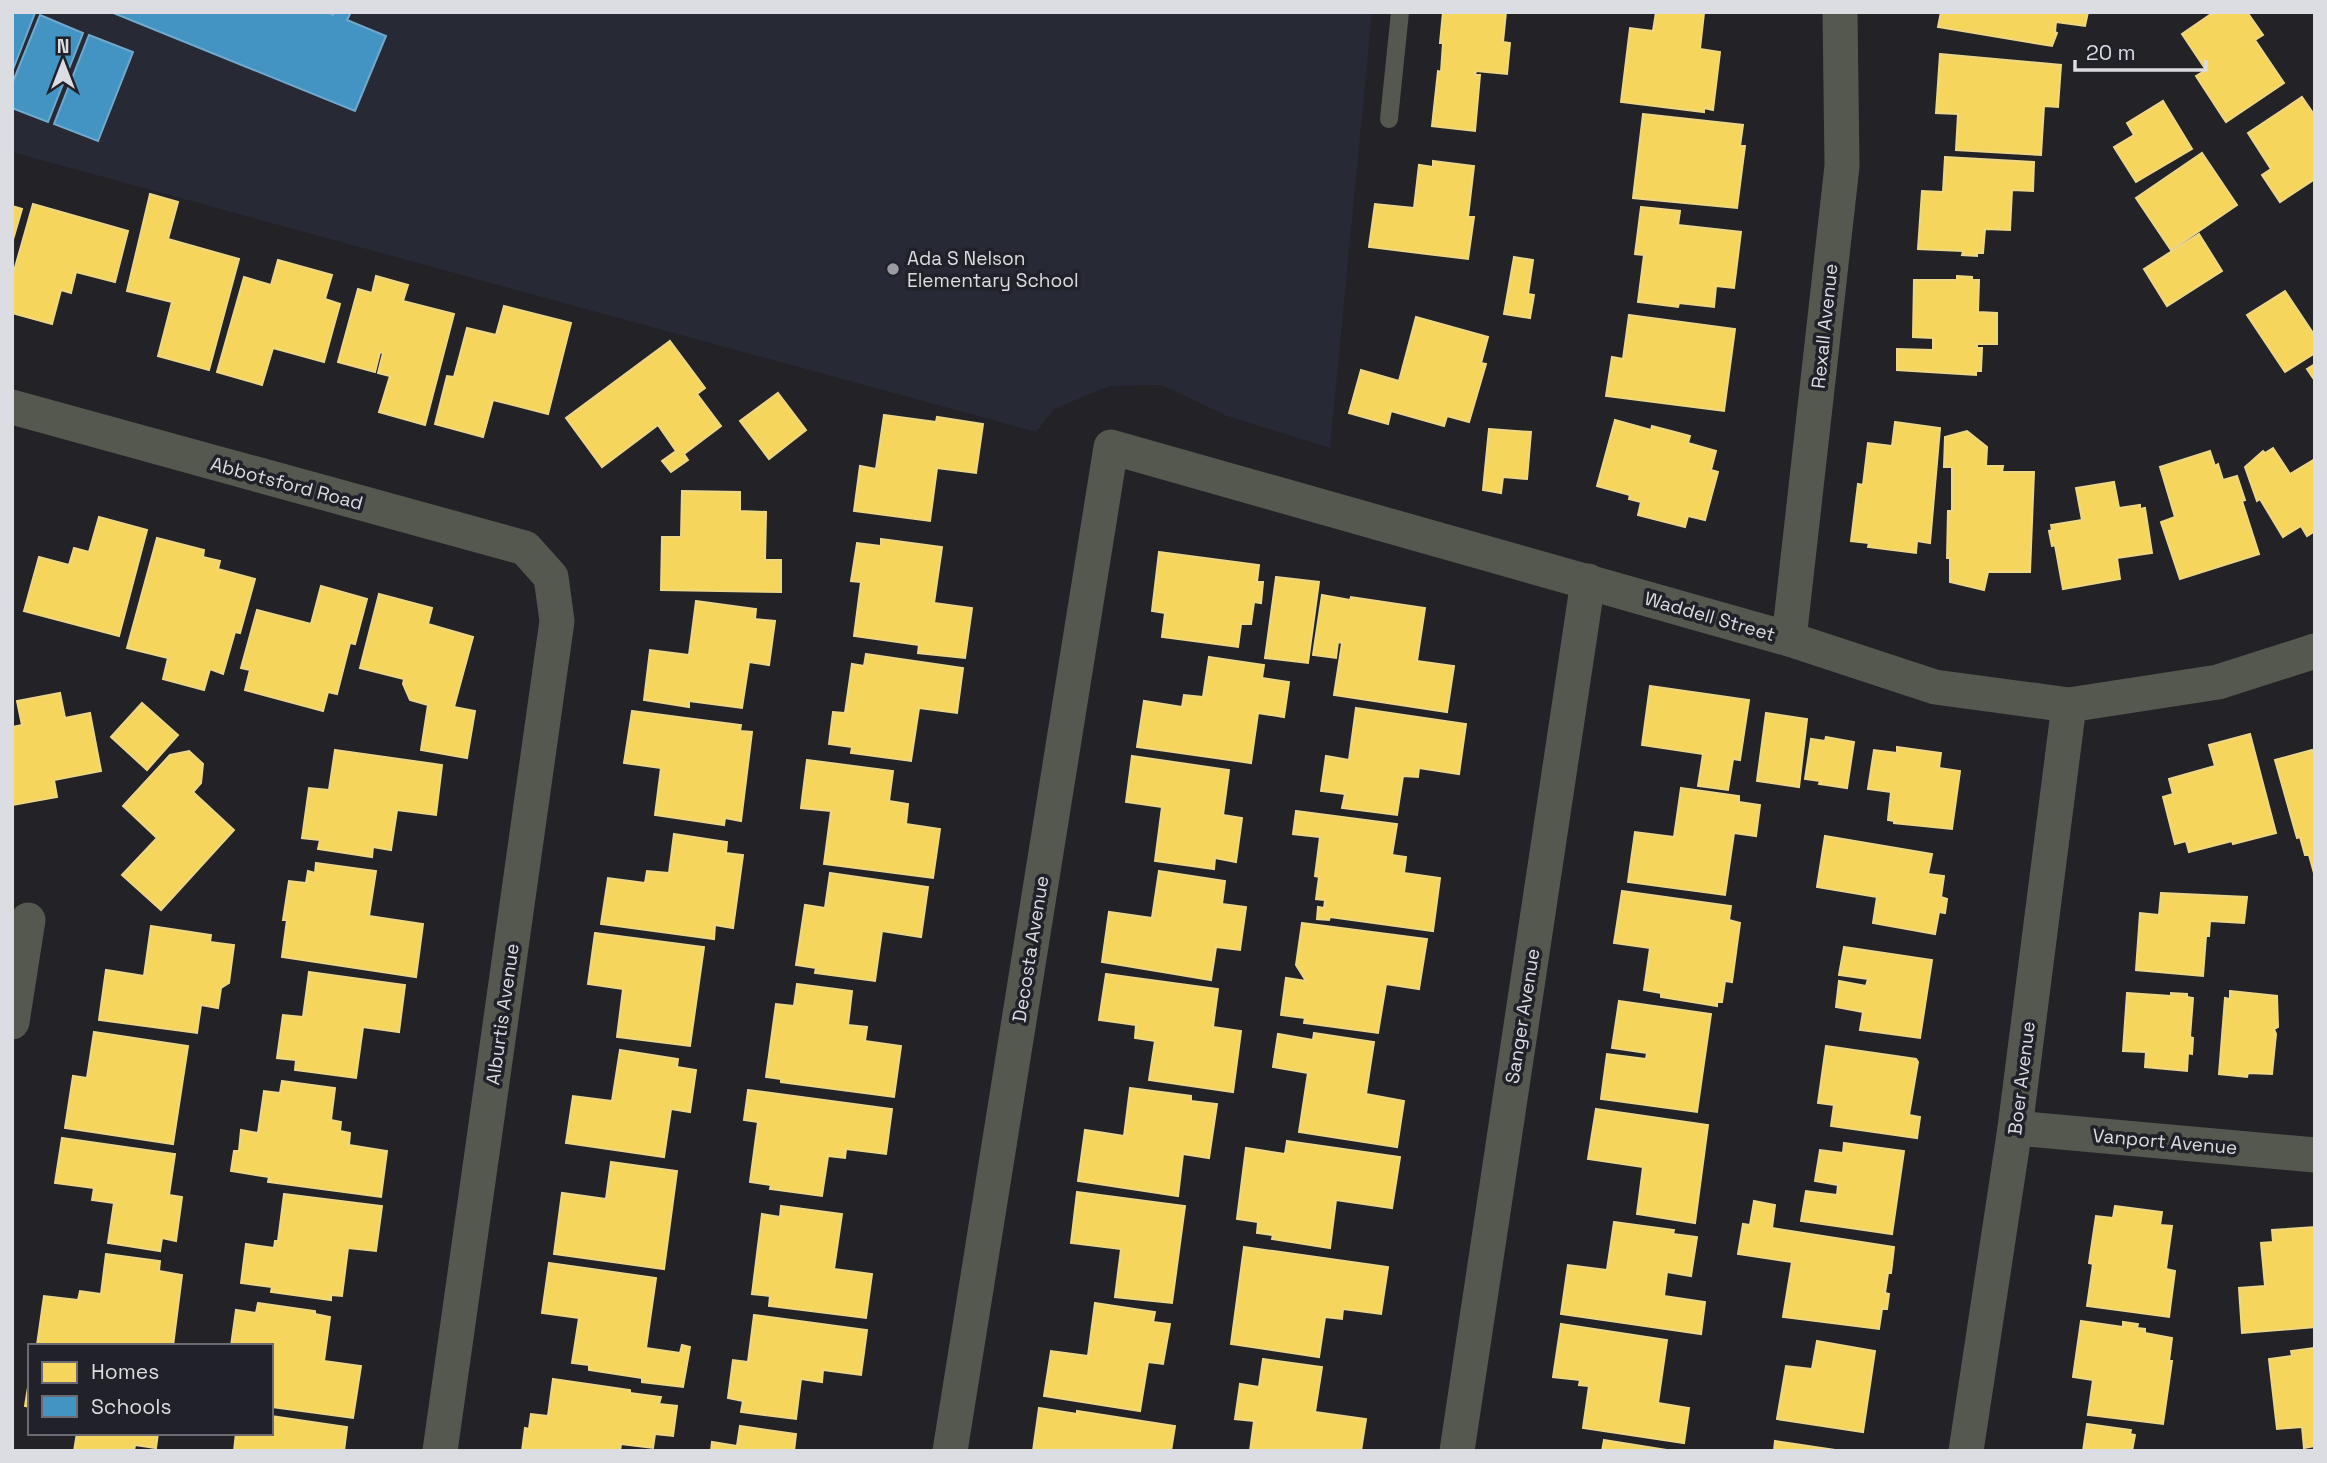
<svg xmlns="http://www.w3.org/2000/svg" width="2327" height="1463" font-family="'Space Grotesk',sans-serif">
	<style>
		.built { fill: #272935 }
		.homes { fill: #f6d55c; stroke: #eed784; stroke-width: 2 }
		.schools { fill: #4393c3; stroke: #71a9cd; stroke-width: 2 }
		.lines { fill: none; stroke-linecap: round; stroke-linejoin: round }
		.lane { stroke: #54584e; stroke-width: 18 }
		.street { stroke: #54584e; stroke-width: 35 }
		.poi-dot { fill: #9b9ca1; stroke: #202129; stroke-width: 2.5 }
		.labels { text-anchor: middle; stroke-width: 7; stroke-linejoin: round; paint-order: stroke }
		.poi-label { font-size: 19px; fill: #dcdde3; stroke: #202129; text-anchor: start }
		.street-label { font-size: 19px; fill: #dcdde3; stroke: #202129 }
	</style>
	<rect width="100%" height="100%" fill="#222227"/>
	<polygon class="built" points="12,12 1372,12 1330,448 1227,416 1161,385 1110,386 1054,409 1036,432 12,152"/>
	<g class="homes">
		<polygon points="1443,12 1506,12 1503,42 1510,43 1507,74 1476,71 1475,75 1480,75 1475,131 1432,126 1438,71 1441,72 1443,43 1440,43"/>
		<polygon points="1656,12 1704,13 1700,49 1720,52 1713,110 1704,108 1704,112 1621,102 1630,28 1653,31"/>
		<polygon points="1941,12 2088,12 2085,26 2056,22 2055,32 2057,33 2052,46 1938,27"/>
		<polygon points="2214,12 2247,12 2263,35 2255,40 2284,83 2226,122 2196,76 2206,70 2182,34"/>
		<polygon points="1940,54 2061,65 2058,107 2044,106 2041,155 1956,150 1958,114 1936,113"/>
		<polygon points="2302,97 2315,116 2315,179 2280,202 2262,175 2271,169 2248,133"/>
		<polygon points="2163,101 2192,149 2136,182 2114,147 2134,135 2127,123"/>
		<polygon points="1643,114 1743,125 1740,146 1745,146 1737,208 1633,198"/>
		<polygon points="2202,153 2237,205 2171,250 2136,198"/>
		<polygon points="1945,157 2034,162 2033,191 2012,190 2010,230 1985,229 1983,253 1977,253 1977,256 1962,255 1963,251 1918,249 1922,191 1943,192"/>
		<polygon points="1433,161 1474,166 1468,217 1474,217 1468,259 1369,247 1375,204 1414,208 1419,165 1433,167"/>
		<polygon points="150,194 178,202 168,239 239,259 209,370 158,356 172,302 127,291"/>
		<polygon points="33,204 128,231 115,282 76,272 71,293 61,290 52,324 12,313 12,278"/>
		<polygon points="12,206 22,209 12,243"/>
		<polygon points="1641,207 1680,211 1678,225 1741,232 1734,288 1716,286 1714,307 1679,303 1678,307 1638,302 1644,255 1635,254"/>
		<polygon points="2199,234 2222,271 2167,306 2144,269"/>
		<polygon points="1514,257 1533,260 1528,294 1534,295 1530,318 1504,314"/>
		<polygon points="278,260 332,275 325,299 340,304 324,362 273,348 262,385 217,372 244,277 271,285"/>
		<polygon points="376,276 408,285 403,301 454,314 425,425 379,412 390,376 378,373 383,353 380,352 375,372 338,362 358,289 372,293"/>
		<polygon points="1957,276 1972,277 1972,280 1979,280 1978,312 1997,313 1997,344 1977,344 1977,348 1982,348 1981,371 1976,371 1976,375 1897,370 1897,349 1933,350 1933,338 1913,337 1914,280 1957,280"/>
		<polygon points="2285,291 2315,336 2315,353 2285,372 2247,315"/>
		<polygon points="504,306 571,323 548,414 493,400 483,437 435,424 447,376 454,377 467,328 496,335"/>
		<polygon points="1629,315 1735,329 1724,411 1606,396 1612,357 1623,359"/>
		<polygon points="1416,317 1488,337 1481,363 1486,364 1469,422 1447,416 1444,426 1391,411 1388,424 1349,413 1361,370 1399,381"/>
		<polygon points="670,341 705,388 697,394 721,426 684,454 688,460 671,472 662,461 676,451 658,425 602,467 566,418"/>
		<polygon points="2315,364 2315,381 2307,369"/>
		<polygon points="778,393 806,430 769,459 740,421"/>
		<polygon points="884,415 936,422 937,417 983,424 976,473 937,468 930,521 854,511 860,466 876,469"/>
		<polygon points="1615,420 1651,430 1652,426 1690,436 1688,443 1716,451 1711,470 1718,472 1705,520 1688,516 1685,527 1638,515 1641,502 1629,499 1630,495 1597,486"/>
		<polygon points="1895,422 1940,428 1930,543 1917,541 1916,553 1868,547 1869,543 1851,541 1858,484 1863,485 1868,443 1892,446"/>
		<polygon points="1489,429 1531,432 1527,479 1503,477 1501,493 1483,490"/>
		<polygon points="1967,431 1987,447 1986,466 2003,466 2002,472 2034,472 2030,572 1988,572 1984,590 1950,582 1950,558 1947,558 1948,511 1952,511 1952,467 1944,467 1945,437"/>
		<polygon points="2273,448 2290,474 2315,459 2315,531 2307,536 2301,526 2283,537 2260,499 2257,501 2245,467 2263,451 2265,453"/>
		<polygon points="2210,451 2215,466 2218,464 2223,480 2237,476 2245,500 2242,501 2259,554 2180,579 2161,522 2175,517 2160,467"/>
		<polygon points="2114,482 2119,508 2140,505 2140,509 2145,508 2152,553 2117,558 2120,579 2063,589 2055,545 2052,546 2049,531 2052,530 2051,525 2082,520 2076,488"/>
		<polygon points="682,491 740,492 740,511 766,512 765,560 781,560 781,592 661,590 662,537 681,537"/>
		<polygon points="99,517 147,530 119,636 24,611 39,557 69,565 74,548 89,552"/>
		<polygon points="157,538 204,550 203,557 220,561 218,569 255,579 240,633 235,632 223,674 210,669 204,690 163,679 168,658 127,648"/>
		<polygon points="881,539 942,547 934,603 972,608 965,658 918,653 919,645 854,636 861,582 851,581 857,543 881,546"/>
		<polygon points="1159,552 1259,565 1257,582 1263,582 1261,603 1254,602 1251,624 1241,624 1238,647 1162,637 1165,613 1152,611"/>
		<polygon points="1276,577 1319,582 1308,663 1265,658"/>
		<polygon points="321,586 367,599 355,644 350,643 337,694 328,692 323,711 245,690 250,670 241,668 257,610 311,624"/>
		<polygon points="379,594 432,608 428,624 473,637 454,707 475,711 467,758 421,750 428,705 410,700 403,684 404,679 360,668"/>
		<polygon points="1322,595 1350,600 1351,597 1425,608 1417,661 1454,666 1447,712 1334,695 1342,643 1338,642 1336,658 1313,655"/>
		<polygon points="696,601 756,609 755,619 775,621 769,665 749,662 742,708 689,701 689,707 644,700 650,650 689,655"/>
		<polygon points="866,654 963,668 957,713 919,708 911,761 851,753 852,747 829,744 833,712 845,713 852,664 864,666"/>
		<polygon points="1209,657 1264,665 1262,678 1289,682 1284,717 1258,713 1251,763 1137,747 1144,701 1182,707 1184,695 1203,697"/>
		<polygon points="1650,686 1749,700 1740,760 1733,759 1728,790 1698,786 1703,754 1642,745"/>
		<polygon points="60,693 65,718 90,713 101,771 54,780 57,797 12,805 12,727 22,725 17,701"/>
		<polygon points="142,703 178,735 147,770 111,737"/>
		<polygon points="1356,708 1466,724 1459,774 1419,768 1418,777 1403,776 1397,815 1342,808 1345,794 1321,791 1326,756 1349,760"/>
		<polygon points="632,711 741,725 740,731 752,732 741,821 725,818 724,825 655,815 661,768 624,763"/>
		<polygon points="1766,713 1807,719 1799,787 1757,781"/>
		<polygon points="2250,734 2276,833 2233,844 2232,841 2189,852 2186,841 2175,844 2163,797 2173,794 2169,779 2215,766 2209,745"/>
		<polygon points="1826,737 1854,742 1847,788 1819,784 1820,781 1805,779 1811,739 1825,741"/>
		<polygon points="1897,747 1941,753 1939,768 1960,771 1952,829 1894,823 1894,821 1888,820 1891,792 1868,789 1874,750 1897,753"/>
		<polygon points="335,750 442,765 436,815 397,810 391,850 373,847 372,857 318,849 320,840 302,838 309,788 329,790"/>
		<polygon points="2312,750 2315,759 2314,873 2309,855 2305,855 2300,837 2297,838 2275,760"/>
		<polygon points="189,751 203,764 201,783 193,792 234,830 161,910 122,875 157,838 123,806 170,755"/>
		<polygon points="1132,756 1229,770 1223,815 1242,818 1236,862 1215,858 1214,869 1155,861 1162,807 1126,802"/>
		<polygon points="807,760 893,771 889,801 908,804 906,824 940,829 933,878 824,864 831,811 801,808"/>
		<polygon points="1681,788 1739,796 1739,802 1760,805 1756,836 1734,833 1725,895 1628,882 1635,832 1674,837"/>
		<polygon points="1296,811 1397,824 1392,855 1406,857 1404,873 1440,878 1433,931 1330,917 1329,920 1317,919 1318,907 1324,908 1325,900 1316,899 1319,877 1315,876 1320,837 1293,834"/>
		<polygon points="674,834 727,842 726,853 743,855 733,928 715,925 714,939 601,924 608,878 645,883 647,871 669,873"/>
		<polygon points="1825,836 1932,854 1928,874 1944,876 1941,897 1947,899 1945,913 1939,912 1935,934 1873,923 1877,897 1817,887"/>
		<polygon points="316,863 376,871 369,916 423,924 416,977 282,957 287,920 283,920 289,881 306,883 308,871 315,873"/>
		<polygon points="1159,871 1225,881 1222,904 1246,907 1240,950 1216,947 1211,980 1102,962 1109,912 1152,918"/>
		<polygon points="830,873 928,887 921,937 882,931 875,981 815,973 816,968 796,965 805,905 825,908"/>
		<polygon points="1622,891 1731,906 1729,920 1740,923 1732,982 1725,981 1722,1002 1717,1002 1717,1006 1661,997 1661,993 1644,990 1650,948 1614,943"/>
		<polygon points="2161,893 2247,897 2244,923 2210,921 2209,936 2206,936 2203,976 2136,970 2140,913 2159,915"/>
		<polygon points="1302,923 1427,939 1419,989 1386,984 1378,1033 1304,1023 1305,1018 1281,1015 1286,978 1306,981 1296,965"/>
		<polygon points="151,926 211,935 210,942 234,945 229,983 221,988 218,1008 201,1005 197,1033 99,1020 106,970 144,976"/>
		<polygon points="595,933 704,947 690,1046 617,1037 623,989 588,984"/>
		<polygon points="1844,947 1932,960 1920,1038 1860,1030 1863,1012 1836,1007 1839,981 1866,986 1868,979 1839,975"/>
		<polygon points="309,972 405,985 399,1032 363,1027 356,1078 295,1070 296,1060 277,1058 283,1015 303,1017"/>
		<polygon points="1106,974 1218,989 1213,1027 1241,1031 1233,1092 1149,1080 1155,1041 1135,1038 1136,1025 1099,1020"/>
		<polygon points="797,984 852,991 848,1025 867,1027 865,1041 901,1046 894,1097 781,1082 781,1079 766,1077 776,1004 794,1006"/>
		<polygon points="2230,991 2277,996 2278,1027 2274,1029 2276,1034 2272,1074 2248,1073 2247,1077 2219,1074 2225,998 2230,999"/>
		<polygon points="2127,993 2171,996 2171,993 2187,994 2187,997 2193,998 2190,1037 2193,1038 2192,1054 2188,1053 2187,1071 2145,1067 2146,1052 2123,1051"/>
		<polygon points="1619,1001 1711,1014 1697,1112 1601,1099 1607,1054 1646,1059 1647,1053 1612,1048"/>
		<polygon points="94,1032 188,1046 173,1144 65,1128 73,1076 87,1078"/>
		<polygon points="1314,1033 1374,1042 1366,1094 1404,1101 1397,1147 1299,1132 1308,1073 1273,1067 1278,1034 1313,1040"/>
		<polygon points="1826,1046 1916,1059 1918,1062 1909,1115 1920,1117 1917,1138 1831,1126 1834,1105 1818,1103"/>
		<polygon points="620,1050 678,1059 677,1067 696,1070 690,1112 671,1109 664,1157 566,1143 573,1096 612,1101"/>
		<polygon points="282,1081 335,1088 331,1120 341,1122 340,1131 350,1133 349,1145 387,1151 381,1197 268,1182 269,1177 231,1171 234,1151 239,1151 241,1130 258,1133 264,1091 280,1093"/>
		<polygon points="1130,1088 1191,1096 1191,1101 1217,1104 1209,1158 1183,1154 1178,1196 1078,1181 1085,1130 1124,1136"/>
		<polygon points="748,1090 892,1109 886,1154 846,1149 845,1158 828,1156 822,1196 770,1189 771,1185 750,1182 758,1122 744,1120"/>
		<polygon points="1596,1109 1708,1125 1695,1223 1637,1214 1643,1167 1588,1159"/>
		<polygon points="62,1138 175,1154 169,1195 182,1197 176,1241 162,1238 160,1251 108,1243 114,1203 92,1200 94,1188 55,1183"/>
		<polygon points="1287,1141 1400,1157 1392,1208 1336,1200 1330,1248 1272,1239 1273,1235 1257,1233 1258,1222 1237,1219 1246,1148 1285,1154"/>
		<polygon points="1844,1143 1904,1151 1892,1234 1801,1221 1806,1191 1837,1195 1838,1185 1815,1181 1820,1150 1843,1153"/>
		<polygon points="611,1162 677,1171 664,1269 554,1254 562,1193 606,1199"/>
		<polygon points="1077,1192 1185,1206 1172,1303 1115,1297 1121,1249 1071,1243"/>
		<polygon points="284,1194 382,1206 376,1251 348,1248 342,1296 331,1295 331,1300 271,1292 272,1287 241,1283 246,1244 274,1248 275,1241 278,1241"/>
		<polygon points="1754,1201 1775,1205 1772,1228 1894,1247 1891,1273 1888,1273 1885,1293 1889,1294 1887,1309 1882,1309 1879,1329 1783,1317 1792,1262 1738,1254 1743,1224 1750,1225"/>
		<polygon points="781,1206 842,1214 834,1269 872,1274 866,1318 769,1306 770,1296 752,1294 762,1214 780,1217"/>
		<polygon points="2115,1206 2162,1212 2160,1225 2172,1226 2166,1269 2175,1271 2169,1317 2087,1306 2093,1264 2089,1263 2096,1216 2113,1218"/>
		<polygon points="1614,1222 1674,1230 1673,1234 1697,1237 1691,1276 1667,1272 1664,1296 1705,1302 1701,1334 1561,1314 1568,1265 1607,1270"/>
		<polygon points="2315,1227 2315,1327 2242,1333 2239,1288 2265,1286 2261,1243 2273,1242 2272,1230"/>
		<polygon points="1244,1247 1388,1267 1381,1314 1343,1309 1342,1319 1325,1317 1319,1357 1231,1344"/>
		<polygon points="106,1254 160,1261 159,1271 182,1275 173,1346 37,1345 44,1296 78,1300 80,1291 101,1294"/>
		<polygon points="549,1263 656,1278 646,1348 680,1353 682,1345 690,1347 683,1387 642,1382 642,1378 589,1370 589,1365 572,1363 579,1318 542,1313"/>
		<polygon points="258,1303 315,1311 315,1314 330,1317 324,1361 361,1366 353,1418 271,1407 271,1346 231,1346 236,1310 256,1313"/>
		<polygon points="1095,1303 1155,1312 1153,1322 1170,1324 1163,1364 1148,1362 1140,1411 1044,1396 1051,1351 1088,1356"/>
		<polygon points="754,1315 867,1330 861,1375 823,1370 822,1382 801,1379 796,1419 741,1412 743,1401 728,1398 733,1360 748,1362"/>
		<polygon points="2081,1321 2123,1327 2123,1322 2138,1324 2137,1328 2145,1329 2145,1333 2172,1338 2169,1361 2172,1361 2163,1424 2088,1415 2093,1380 2073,1377"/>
		<polygon points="1561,1324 1667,1340 1658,1403 1689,1408 1684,1443 1583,1428 1589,1386 1579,1385 1580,1380 1553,1377"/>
		<polygon points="1817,1341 1875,1351 1863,1432 1777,1419 1786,1366 1812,1369"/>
		<polygon points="2315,1348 2315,1446 2304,1448 2302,1427 2277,1429 2269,1359 2292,1356 2291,1351"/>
		<polygon points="1263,1359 1322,1367 1315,1412 1366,1419 1361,1451 1250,1451 1254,1421 1235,1419 1240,1384 1259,1387"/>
		<polygon points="30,1375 30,1407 25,1406"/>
		<polygon points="553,1379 630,1390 630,1393 661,1397 659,1404 677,1406 673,1436 655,1434 653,1448 621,1444 620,1451 522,1451 525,1428 529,1429 531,1414 548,1416"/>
		<polygon points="1039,1408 1077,1414 1077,1411 1175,1426 1171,1451 1033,1451"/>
		<polygon points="271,1416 347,1427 344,1451 234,1451 236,1433 271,1433"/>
		<polygon points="2087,1424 2131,1430 2130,1434 2135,1435 2132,1451 2083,1451"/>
		<polygon points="740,1426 796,1434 794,1451 711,1451 712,1442 737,1446"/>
		<polygon points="77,1433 158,1433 156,1448 135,1445 134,1451 74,1451"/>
		<polygon points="1604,1440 1673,1451 1602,1451"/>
		<polygon points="1775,1441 1842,1451 1774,1451"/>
	</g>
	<g class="schools">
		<polygon points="12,12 35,13 12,72"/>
		<polygon points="111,12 327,12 333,15 334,12 351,12 347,20 386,36 355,111"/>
		<polygon points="40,15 83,33 48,122 12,108 12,84"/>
		<polygon points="89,35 133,52 98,141 54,124"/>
	</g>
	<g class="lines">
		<polyline class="lane" points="1389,119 1400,12"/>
		<g class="street">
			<polyline points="12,407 525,548 551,577 557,621 440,1451"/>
			<polyline points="1789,639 1842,166 1840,12"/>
			<polyline points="12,1022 28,920"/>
			<polyline points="2015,1128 2315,1155"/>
			<polyline points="950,1451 1111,447 1789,639 1935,687 2069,705 2218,682 2315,651"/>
			<polyline points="1457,1451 1588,581"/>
			<polyline points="1966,1451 2015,1128 2069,705"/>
		</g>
	</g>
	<circle class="poi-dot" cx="893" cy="269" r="7"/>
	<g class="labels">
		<g class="poi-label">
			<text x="907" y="265">Ada S Nelson<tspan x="907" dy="22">Elementary School</tspan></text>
		</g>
		<g class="street-label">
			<text transform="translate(1824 326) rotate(-84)" y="7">Rexall Avenue</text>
			<text transform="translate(287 483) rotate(15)" y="7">Abbotsford Road</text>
			<text transform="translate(1710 616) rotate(16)" y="7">Waddell Street</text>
			<text transform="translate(1030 949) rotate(-81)" y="7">Decosta Avenue</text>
			<text transform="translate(502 1014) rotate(-82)" y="7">Alburtis Avenue</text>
			<text transform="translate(1522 1016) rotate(-81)" y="7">Sanger Avenue</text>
			<text transform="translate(2021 1078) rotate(-83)" y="7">Boer Avenue</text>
			<text transform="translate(2165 1141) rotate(5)" y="7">Vanport Avenue</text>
		</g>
	</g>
	<rect width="2327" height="1463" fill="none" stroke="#dcdde3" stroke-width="28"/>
	<rect x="28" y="1344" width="245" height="91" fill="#202129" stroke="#6b6c73" stroke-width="2"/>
	<rect x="42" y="1362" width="35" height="21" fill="#f6d55c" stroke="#6b6c73" stroke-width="2"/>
	<text x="91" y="1379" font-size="21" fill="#dcdde3">Homes</text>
	<rect x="42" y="1396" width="35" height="21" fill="#4393c3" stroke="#6b6c73" stroke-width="2"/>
	<text x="91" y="1414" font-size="21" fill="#dcdde3">Schools</text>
	<g transform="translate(63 63)" stroke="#202129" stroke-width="5" paint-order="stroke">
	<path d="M0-5L12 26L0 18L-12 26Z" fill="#dcdde3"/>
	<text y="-10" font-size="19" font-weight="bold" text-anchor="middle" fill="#dcdde3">N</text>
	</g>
	<path d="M2075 60v10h131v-10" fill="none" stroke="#dcdde3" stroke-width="3.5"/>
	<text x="2086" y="60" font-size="21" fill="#dcdde3" stroke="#202129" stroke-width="5" paint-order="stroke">20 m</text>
</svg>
